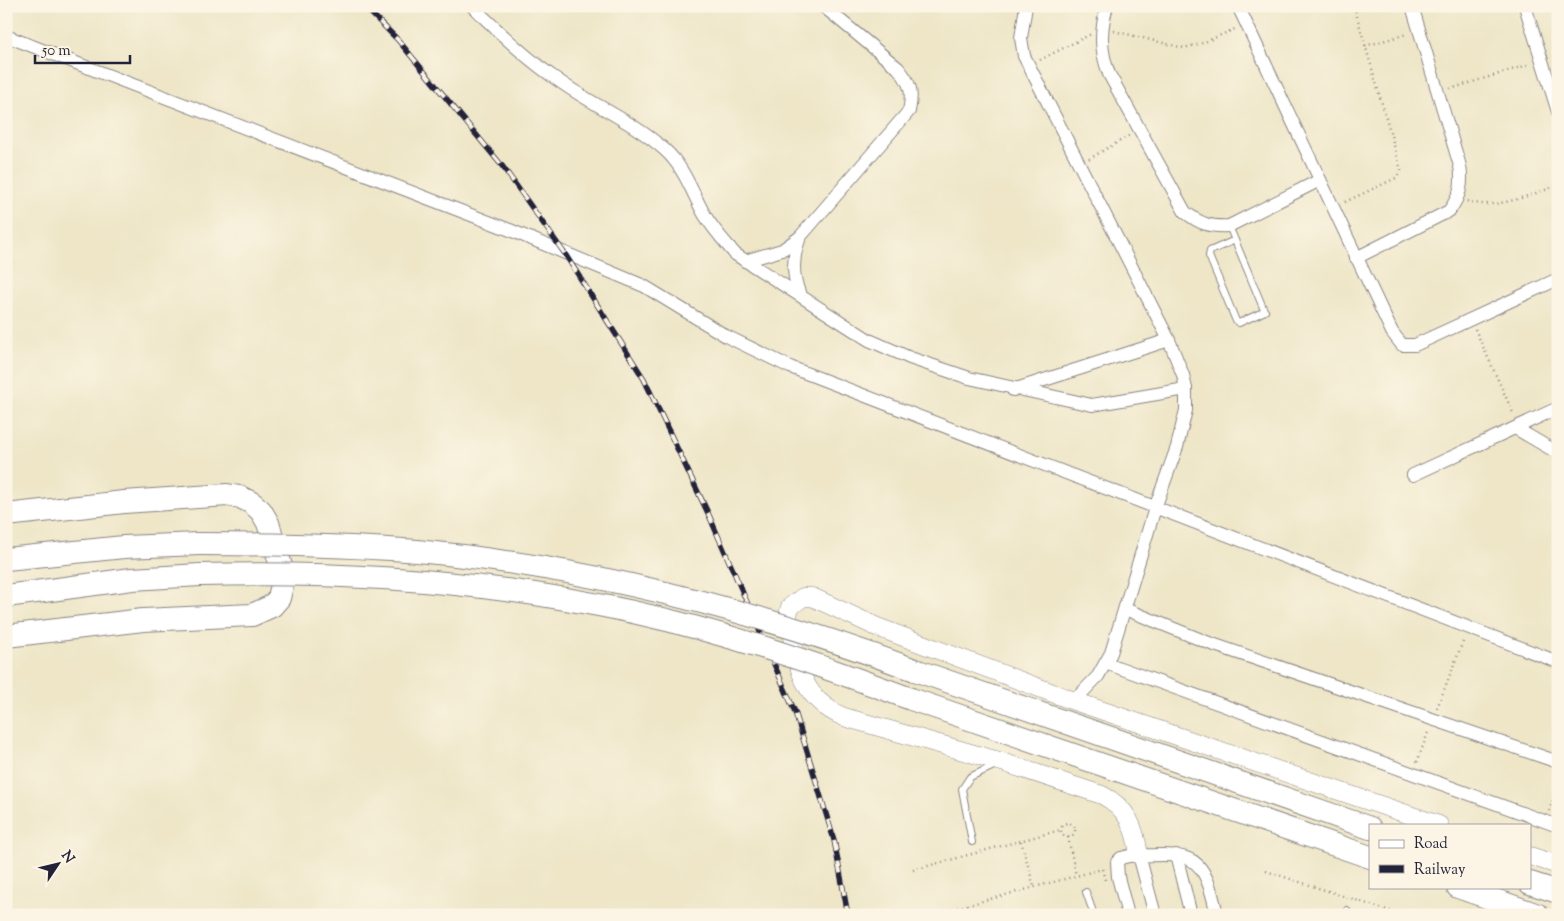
<svg xmlns="http://www.w3.org/2000/svg" width="1564" height="921" font-family="'Sorts Mill Goudy',serif">
	<style>
		.lines { fill: none; stroke-linecap: round; stroke-linejoin: round }
		.lane-casing { stroke: #888481; stroke-width: 8 }
		.street-casing { stroke: #888481; stroke-width: 14 }
		.secondary-casing { stroke: #888481; stroke-width: 19 }
		.highway-casing { stroke: #888481; stroke-width: 24 }
		.path { stroke: #888481; stroke-width: 2.5; stroke-dasharray: 1 4; stroke-linecap: butt }
		.lane { stroke: #fff; stroke-width: 6 }
		.street { stroke: #fff; stroke-width: 12 }
		.secondary { stroke: #fff; stroke-width: 18 }
		.highway { stroke: #fff; stroke-width: 22 }
		.rail-casing { stroke: #22223b; stroke-width: 5.5 }
		.rail { stroke: #fcf5e5; stroke-width: 4; stroke-dasharray: 11; stroke-linecap: butt }
		.highway-bridge-casing { stroke: #888481; stroke-width: 24; stroke-linecap: butt }
		.highway-bridge { stroke: #fff; stroke-width: 22 }
	</style>
	<rect width="100%" height="100%" fill="#fcf5e5"/>
	<filter id="ink" filterUnits="userSpaceOnUse"><feTurbulence type="fractalNoise" baseFrequency=".02" numOctaves="2"/><feDisplacementMap in="SourceGraphic" scale="10" xChannelSelector="R" yChannelSelector="G"/><feConvolveMatrix kernelMatrix="1 2 1 2 8 2 1 2 1" color-interpolation-filters="sRGB"/></filter>
	<filter id="wash" filterUnits="userSpaceOnUse"><feTurbulence type="fractalNoise" baseFrequency=".0096" numOctaves="4" result="noise"/><feDisplacementMap in="SourceGraphic" scale="20" xChannelSelector="R" yChannelSelector="G"/><feGaussianBlur stdDeviation="1.12" result="paint"/><feColorMatrix in="noise" values="0 0 0 0 0 0 0 0 0 0 0 0 0 0 0 0 0 1.4 0 .05"/><feComposite in="paint" operator="in"/></filter>
	<g filter="url(#wash)">
		<rect width="100%" height="100%" fill="#eee6c7"/>
	</g>
	<g filter="url(#ink)">
		<g class="lines">
			<defs>
				<g id="lane">
					<polyline points="1229,226 1264,310 1265,311 1239,323 1236,321 1209,256 1210,251 1235,240"/>
					<polyline points="972,842 962,789 970,777 996,765"/>
					<polyline points="1086,892 1094,915"/>
					<polyline points="1345,915 1347,910"/>
				</g>
				<g id="street">
					<path d="M472 6C501 34 529 61 562 83 595 106 635 123 665 150 684 167 692 192 704 214 713 229 724 241 735 254L869 340 910 358 969 378 1092 405 1186 389"/>
					<polyline points="1026,6 1021,38 1024,56 1169,340 1183,375 1186,389 1186,410 1177,447 1155,508 1111,653 1098,676 1074,701"/>
					<path d="M1107 6C1100 31 1100 50 1109 74L1185 212C1200 224 1210 227 1229 226L1320 180"/>
					<polyline points="1238,6 1392,332 1402,345 1415,345 1558,279"/>
					<polyline points="1525,6 1558,112"/>
					<polyline points="6,36 510,230 644,286 726,336 790,367 1558,662"/>
					<path d="M800 237C792 258 792 275 800 295"/>
					<path d="M1356 258 1449 211C1460 196 1463 185 1460 166L1412 6"/>
					<path d="M745 261 782 250 800 237 909 111C913 93 911 83 898 68L823 6"/>
					<polyline points="1013,390 1169,340"/>
					<polyline points="1515,428 1558,453"/>
					<polyline points="1413,475 1558,408"/>
					<polyline points="1125,609 1209,643 1558,762"/>
					<polyline points="1106,663 1558,826"/>
					<polyline points="1139,855 1155,915"/>
					<polyline points="1176,855 1191,915"/>
					<path d="M1128 915 1118 877 1117 862 1121 858 1129 856C1191 854 1203 849 1217 915"/>
				</g>
				<g id="secondary">
					<path d="M1139 855C1135 828 1128 808 1102 795L1002 762 844 717C797 697 798 660 788 615L790 607 803 597H812L877 627 1074 701 1439 825"/>
					<polyline points="1530,856 1558,865"/>
				</g>
				<g id="highway">
					<polyline points="6,515 124,502 227,495 240,497 252,503 261,511 268,523 284,576 279,598 272,606 252,615 143,620 6,636"/>
					<polyline points="6,559 124,547 199,544"/>
					<polyline points="6,596 132,579 200,575"/>
					<polyline points="915,670 1370,828"/>
					<polyline points="911,699 1370,857"/>
					<polyline points="1530,883 1558,892"/>
					<polyline points="1458,887 1538,915"/>
				</g>
			</defs>
			<use href="#lane" class="lane-casing"/>
			<use href="#street" class="street-casing"/>
			<use href="#secondary" class="secondary-casing"/>
			<use href="#highway" class="highway-casing"/>
			<g class="path">
				<polyline points="1114,31 1184,48 1200,44 1235,29"/>
				<polyline points="1365,46 1407,34"/>
				<polyline points="1040,60 1091,34"/>
				<polyline points="1450,89 1531,64"/>
				<polyline points="1089,159 1130,135"/>
				<path d="M1467 201C1496 211 1530 194 1558 186"/>
				<polyline points="1345,202 1396,178 1401,170 1354,6"/>
				<polyline points="1475,329 1514,415"/>
				<polyline points="1437,708 1464,639"/>
				<polyline points="1417,762 1429,730"/>
				<polyline points="1549,811 1558,786"/>
				<circle cx="1068" cy="830" r="7"/>
				<polyline points="1068,837 1076,876"/>
				<polyline points="1021,841 1034,887"/>
				<polyline points="913,870 1060,830"/>
				<polyline points="1266,871 1402,915"/>
				<polyline points="938,913 1102,869 1105,880"/>
			</g>
			<use href="#lane" class="lane"/>
			<use href="#street" class="street"/>
			<use href="#secondary" class="secondary"/>
			<use href="#highway" class="highway"/>
			<defs>
				<polyline id="rail" points="364,6 398,40 503,167 565,254 644,379 708,513 795,712 834,840 848,915"/>
			</defs>
			<use href="#rail" class="rail-casing"/>
			<use href="#rail" class="rail"/>
			<defs>
				<g id="highway-bridge">
					<path d="M199 544C272 544 345 545 417 551 589 567 754 610 915 670"/>
					<path d="M200 575C346 571 490 581 633 612 728 633 820 665 911 699"/>
				</g>
			</defs>
			<use href="#highway-bridge" class="highway-bridge-casing"/>
			<use href="#highway-bridge" class="highway-bridge"/>
		</g>
	</g>
	<rect width="1564" height="921" fill="none" stroke="#fcf5e5" stroke-width="25"/>
	<rect x="1369" y="824" width="162" height="65" fill="#fcf5e5" stroke="#a5a1a1"/>
	<rect x="1379" y="840" width="25" height="8" fill="#ffffff" stroke="#a5a1a1"/>
	<text x="1414" y="848" font-size="15" fill="#22223b">Road</text>
	<rect x="1379" y="865" width="25" height="8" fill="#22223b" stroke="#a5a1a1"/>
	<text x="1414" y="874" font-size="15" fill="#22223b">Railway</text>
	<g transform="translate(58 864) rotate(55)" stroke="#fcf5e5" stroke-width="4" paint-order="stroke">
	<path d="M0-4L9 19L0 12L-9 19Z" fill="#22223b"/>
	<text y="-8" font-size="14" font-weight="bold" text-anchor="middle" fill="#22223b">N</text>
	</g>
	<path d="M35 55v8h95v-8" fill="none" stroke="#22223b" stroke-width="2.5"/>
	<text x="42" y="55" font-size="15" fill="#22223b" stroke="#fcf5e5" stroke-width="4" paint-order="stroke">50 m</text>
</svg>
